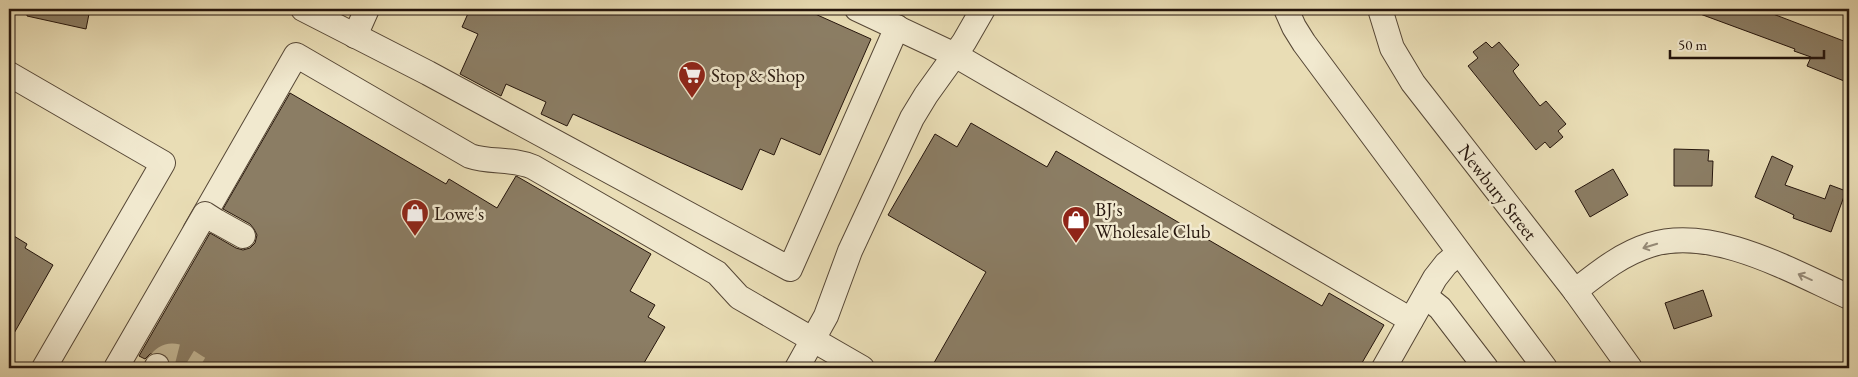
<svg xmlns="http://www.w3.org/2000/svg" width="1858" height="377" font-family="'EB Garamond',serif">
	<style>
		.building { fill: #8b7d64; stroke: #25150c }
		.lines { fill: none; stroke-linecap: round; stroke-linejoin: round }
		.minor-tunnel { stroke: #c2b593; stroke-width: 24; stroke-dasharray: 24 12; stroke-linecap: butt }
		.minor-casing { stroke: #564736; stroke-width: 26 }
		.minor { stroke: #f1e9cf; stroke-width: 24 }
		.minor-bridge-casing { stroke: #564736; stroke-width: 26; stroke-linecap: butt }
		.minor-bridge { stroke: #f1e9cf; stroke-width: 24 }
		.oneway { stroke: #958a77 }
		.labels { text-anchor: middle; stroke-width: 5; stroke-linejoin: round; paint-order: stroke }
		.poi-label { font-size: 19px; fill: #25150c; stroke: #f1e9cf; text-anchor: start }
		.street-label { font-size: 19px; fill: #25150c; stroke: #f1e9cf }
	</style>
	<rect width="100%" height="100%" fill="#e9ddb5"/>
	<filter id="stains"><feTurbulence type="fractalNoise" baseFrequency=".004" numOctaves="4"/><feColorMatrix values="0 0 0 0 .2 0 0 0 0 .09 0 0 0 0 .02 0 0 0 .5 -.17"/></filter>
	<radialGradient id="worn" r=".72"><stop offset=".6" stop-color="#630" stop-opacity="0"/><stop offset="1" stop-color="#630" stop-opacity=".3"/></radialGradient>
	<g class="building">
		<polygon points="27,9 90,9 86,29 27,16"/>
		<polygon points="470,9 804,9 871,39 820,155 781,138 774,155 760,149 742,190 573,114 567,126 541,114 546,102 506,84 501,96 460,74 478,34 462,27"/>
		<polygon points="1692,9 1760,9 1849,43 1849,83 1807,66 1811,57 1794,51 1795,49 1692,11"/>
		<polygon points="1486,42 1492,48 1499,42 1519,65 1513,71 1517,77 1540,106 1546,101 1566,124 1558,131 1563,137 1550,148 1545,142 1536,150 1468,66 1478,58 1473,52"/>
		<polygon points="290,93 446,184 449,179 497,208 516,176 518,177 651,254 630,291 655,305 648,317 665,327 641,368 170,368 169,359 163,354 156,352 150,354 145,359 139,356 210,233 236,248 243,250 250,248 255,243 257,235 254,229 250,224 223,209"/>
		<polygon points="971,123 1047,167 1056,151 1322,306 1329,293 1384,325 1359,368 931,368 986,272 888,215 935,134 957,147"/>
		<polygon points="1674,149 1709,150 1708,161 1713,161 1712,186 1674,186"/>
		<polygon points="1772,156 1793,166 1785,185 1825,199 1830,185 1846,191 1831,232 1793,218 1794,215 1755,197"/>
		<polygon points="1613,169 1628,195 1590,217 1575,191"/>
		<polygon points="9,233 27,244 25,248 53,265 9,342"/>
		<polygon points="1703,290 1712,316 1674,329 1665,303"/>
	</g>
	<g class="lines">
		<path class="minor-tunnel" d="M157 366C170 346 184 359 199 368"/>
		<defs>
			<g id="minor">
				<polyline points="303,9 428,73 790,269 897,27"/>
				<polyline points="857,9 955,55 1411,320"/>
				<polyline points="1286,9 1294,27 1304,43 1545,368"/>
				<polyline points="1380,9 1392,48 1413,83 1575,291 1630,368"/>
				<polyline points="355,36 367,9"/>
				<polyline points="9,74 163,163 44,368"/>
				<polyline points="216,221 243,236"/>
				<path d="M195 231 296 55 470 156C490 163 513 158 533 167L717 273 739 297 862 368"/>
				<path d="M1575 291C1598 273 1621 254 1650 245 1713 225 1793 272 1849 297"/>
				<polyline points="1425,296 1440,308 1486,368"/>
				<polyline points="156,368 157,366"/>
				<polyline points="797,368 826,316 850,251 912,118 926,95 964,42 983,9"/>
				<polyline points="1384,368 1435,278 1446,264 1459,253"/>
			</g>
		</defs>
		<use href="#minor" class="minor-casing"/>
		<use href="#minor" class="minor"/>
		<defs>
			<polyline id="minor-bridge" points="116,368 205,214 216,221"/>
		</defs>
		<use href="#minor-bridge" class="minor-bridge-casing"/>
		<use href="#minor-bridge" class="minor-bridge"/>
	</g>
	<defs><path id="oneway-shaft" d="M-6 0H5M1.5-3L5.5 0L1.5 3" fill="none" stroke-width="1.6" stroke-linecap="round" stroke-linejoin="round" transform="scale(1.25)"/></defs>
	<g class="oneway">
		<use href="#oneway-shaft" transform="translate(1650 246) rotate(163)"/>
		<use href="#oneway-shaft" transform="translate(1805 277) rotate(-156)"/>
	</g>
	<defs>
		<symbol id="supermarket-pin" viewBox="-11 -11 22 30"><path d="M0 17L-7.5 6A9.5 9.5 0 1 1 7.5 6Z" fill="#8f2418" stroke="#f1e9cf"/><path d="M-6-5.5h2.5l.6 2H6L4.5 2H-2.5L-4.4-4H-6ZM-1.5 3.2a1.3 1.3 0 1 0 .1 0ZM3 3.2a1.3 1.3 0 1 0 .1 0Z" fill="#fff"/></symbol>
		<symbol id="shop-pin" viewBox="-11 -11 22 30"><path d="M0 17L-7.5 6A9.5 9.5 0 1 1 7.5 6Z" fill="#8f2418" stroke="#f1e9cf"/><path d="M-5-2.5h2.3a2.7 3.5 0 0 1 5.4 0H5L5.5 6h-11ZM-1.5-2.5h3a1.5 2.3 0 0 0-3 0Z" fill="#fff"/></symbol>
	</defs>
	<g fill-rule="evenodd">
		<use href="#supermarket-pin" x="676" y="59" width="32" height="43"/>
		<use href="#shop-pin" x="399" y="197" width="32" height="43"/>
		<use href="#shop-pin" x="1060" y="204" width="32" height="43"/>
	</g>
	<g class="labels">
		<g class="poi-label">
			<text x="711" y="82">Stop &amp; Shop</text>
			<text x="1095" y="216">BJ's<tspan x="1095" dy="22">Wholesale Club</tspan></text>
			<text x="434" y="220">Lowe's</text>
		</g>
		<g class="street-label">
			<text transform="translate(1498 192) rotate(52)" y="7">Newbury Street</text>
		</g>
	</g>
	<rect width="1858" height="377" fill="none" stroke="#e9ddb5" stroke-width="30"/>
	<rect x="10" y="10" width="1838" height="357" fill="none" stroke="#25150c" stroke-width="2.5"/>
	<rect x="15" y="15" width="1828" height="347" fill="none" stroke="#25150c"/>
	<path d="M1670 50v8h154v-8" fill="none" stroke="#25150c" stroke-width="2.5"/>
	<text x="1678" y="50" font-size="15" fill="#25150c" stroke="#f1e9cf" stroke-width="4" paint-order="stroke">50 m</text>
	<rect width="100%" height="100%" filter="url(#stains)"/>
	<rect width="100%" height="100%" fill="url(#worn)"/>
</svg>
